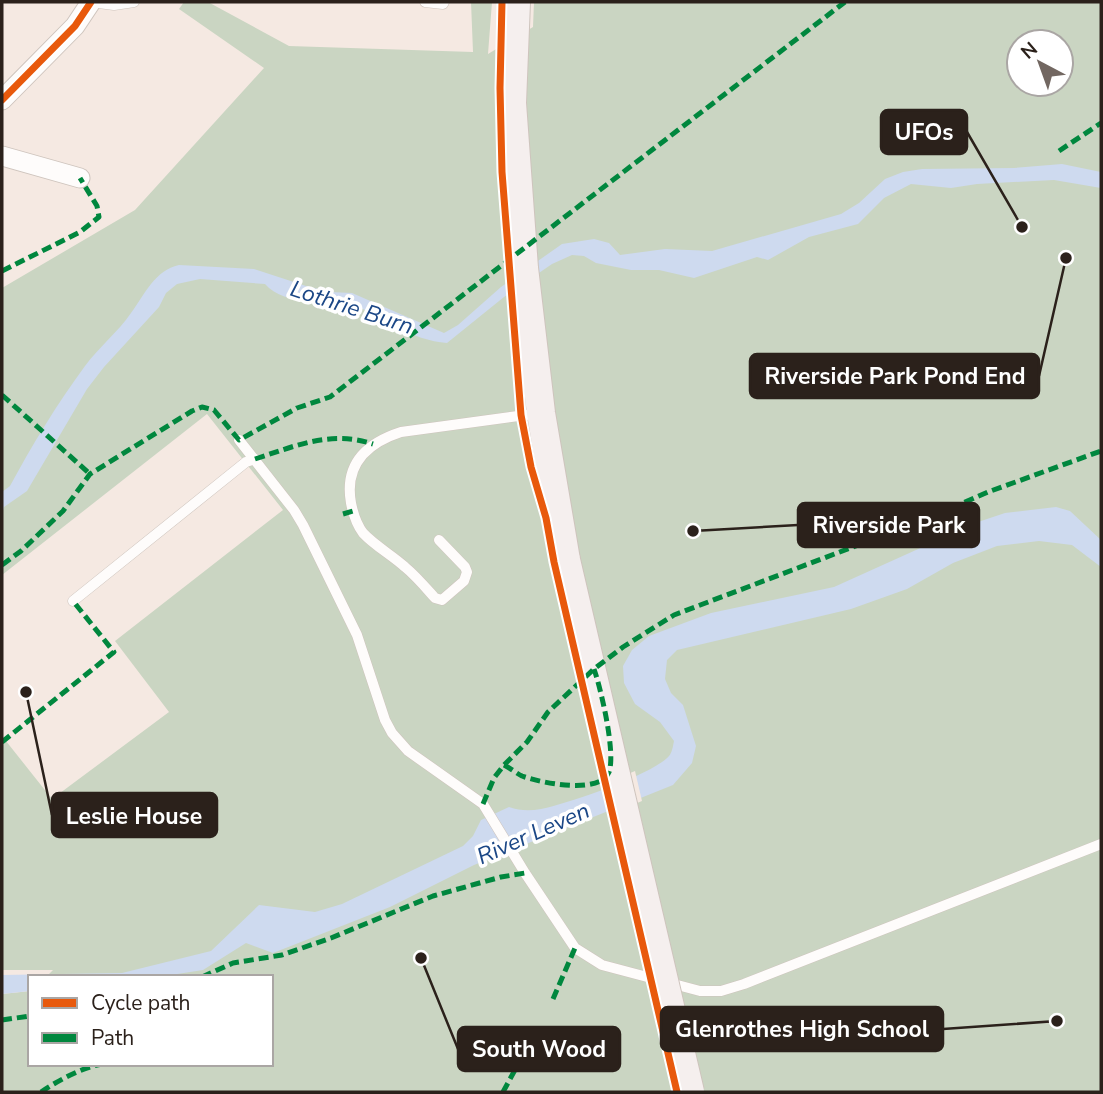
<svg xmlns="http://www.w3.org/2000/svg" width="1103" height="1094" font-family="'Nunito Sans',sans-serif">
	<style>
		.green { fill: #cad5c2; fill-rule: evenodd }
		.water { fill: #cedaef }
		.pier { fill: #f5e9e2 }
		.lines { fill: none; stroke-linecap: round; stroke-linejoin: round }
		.service-casing { stroke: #cec4bd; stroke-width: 11 }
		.minor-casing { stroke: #cec4bd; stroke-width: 21 }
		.secondary-casing { stroke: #cec4bd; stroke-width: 30 }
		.service { stroke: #fefcfb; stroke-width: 10 }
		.minor { stroke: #fefcfb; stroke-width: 19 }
		.secondary { stroke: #f5efee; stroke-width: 28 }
		.secondary-bridge-casing { stroke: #cec4bd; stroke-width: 30; stroke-linecap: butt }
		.secondary-bridge { stroke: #f5efee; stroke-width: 28 }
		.quiet { stroke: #00873e; stroke-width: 5; stroke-dasharray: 10 5; stroke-linecap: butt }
		.cycleway-casing { stroke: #fff; stroke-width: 11 }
		.cycleway { stroke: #e8590c; stroke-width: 7 }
		.labels { text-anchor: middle; stroke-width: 7; stroke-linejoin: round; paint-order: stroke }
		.water-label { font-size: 23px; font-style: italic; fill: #1b4786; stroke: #fff }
		.leader { fill: none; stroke: #2b211b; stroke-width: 2.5 }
		.callout-dot { fill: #2b211b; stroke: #fff; stroke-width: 2.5 }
		.callout { fill: #2b211b; stroke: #2b211b; stroke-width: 2.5 }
		.callout-label { font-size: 23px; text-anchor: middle; font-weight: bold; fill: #fff }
	</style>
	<rect width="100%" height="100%" fill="#f5e9e2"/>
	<path class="green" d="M184 2H208L289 46 473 52 471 2H492L488 54 533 27 534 2H1101V1092H2V994L30 991V1064H271V977H46L53 970H2V736L52 799 169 712 115 641 283 510 207 414 2 575V288L135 210 264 68 179 9ZM1019 42H1061V84H1019Z"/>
	<g class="water">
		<path d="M1062 164 1101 172V188L1054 180 977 184 951 188 911 184 884 198 858 224 809 237 768 260 757 257 694 278 659 270H631L596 263 584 256 572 255 552 264 504 297 447 343C430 342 412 335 396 327 383 321 371 311 357 307 328 300 285 307 265 284L200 279 177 284 166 293 159 307 104 367 87 389 27 491 4 507 2 514V492L10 486C32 445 57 404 85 366 99 347 118 332 131 313 145 294 155 270 179 265L254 269 306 286 330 292 352 293 444 333 458 325 501 287 562 244 594 239 609 243 620 255 665 249 712 251 841 214 859 203 885 179 903 172 922 169 1014 168Z"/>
		<path d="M1056 507 1070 511 1101 540V567L1072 545 1039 541 997 546 953 563 907 589 851 609 677 650 667 660 665 679 671 693 683 705 696 746 692 763 673 785 474 865 390 907 273 953 246 943 203 970 158 977H30V991L2 994V975L122 973 211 951 259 905 315 912 342 904 463 846 473 836 481 820 509 807C520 811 530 811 541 809 567 804 652 775 669 756 672 753 673 746 674 741L660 722 635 704 624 683 623 666 632 650 649 636 711 613 834 587 978 522 1005 513Z"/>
	</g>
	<polygon class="pier" points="635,771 642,801 609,815 602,785"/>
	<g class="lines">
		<defs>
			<g id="service">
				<polyline points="91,2 114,5 134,2"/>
				<polyline points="425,2 443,4 444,2"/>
				<polyline points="239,440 294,510 303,525 357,635 385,720 392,733 408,751 483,804 525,873 575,948 602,965 700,991 721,991 744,984 1101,844"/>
				<path d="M439 540 465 567 467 572 464 581 442 600 435 598C426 588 416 576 405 567 392 555 375 546 363 533 357 525 353 513 351 503 344 464 367 443 401 432L540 413"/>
				<polyline points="73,601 246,462 255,459"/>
			</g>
			<g id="minor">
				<polyline points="2,100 75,26 91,2"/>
				<polyline points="2,156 80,178"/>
			</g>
			<polyline id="secondary" points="516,2 512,103 524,268 541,413 566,560"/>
		</defs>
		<use href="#service" class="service-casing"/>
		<use href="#minor" class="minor-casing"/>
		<use href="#secondary" class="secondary-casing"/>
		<use href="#service" class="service"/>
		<use href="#minor" class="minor"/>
		<use href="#secondary" class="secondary"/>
		<defs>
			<polyline id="secondary-bridge" points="566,560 690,1092"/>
		</defs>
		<use href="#secondary-bridge" class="secondary-bridge-casing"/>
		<use href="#secondary-bridge" class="secondary-bridge"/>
		<g class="quiet">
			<polyline points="1059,151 1101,123"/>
			<polyline points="2,271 80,232 99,217 97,206 80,178"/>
			<polyline points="2,395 90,474"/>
			<path d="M255 459C295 446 331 430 373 444"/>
			<polyline points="343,514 353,511"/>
			<polyline points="2,565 21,551 63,511 90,474 192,411 202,407 214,410 239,440 297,408 330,397 845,2"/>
			<polyline points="2,742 114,652 73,601"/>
			<path d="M504 765C510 768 516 773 522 776 541 783 600 795 609 772 616 753 601 689 594 669"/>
			<polyline points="483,804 494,778 504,765 527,742 548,712 594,669 623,647 674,615 924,520 988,492 1101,451"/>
			<polyline points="202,977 233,963 282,955 331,938 433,896 501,877 525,873"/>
			<polyline points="553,999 575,948"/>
			<polyline points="2,1020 30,1016"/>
			<path d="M41 1092C59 1080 81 1068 102 1064"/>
			<polyline points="503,1092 516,1068"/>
		</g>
		<defs>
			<g id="cycleway">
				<polyline points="502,2 500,88 502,172 521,415 531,467 546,518 554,562 677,1092"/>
				<polyline points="2,100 75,26 91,2"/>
			</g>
		</defs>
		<use href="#cycleway" class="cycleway-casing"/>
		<use href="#cycleway" class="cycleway"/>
	</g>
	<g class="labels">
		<g class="water-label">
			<text transform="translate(352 307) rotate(18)" y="8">Lothrie Burn</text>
			<text transform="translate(533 833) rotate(-24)" y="8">River Leven</text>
		</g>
	</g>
	<path class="leader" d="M1022 227L967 132M1066 258L1039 376M693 531L798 525M26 692L52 815M1057 1021L943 1029M421 958L458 1049"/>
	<g class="callout-dot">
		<circle cx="1022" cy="227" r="7"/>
		<circle cx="1066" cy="258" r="7"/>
		<circle cx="693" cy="531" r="7"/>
		<circle cx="26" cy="692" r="7"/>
		<circle cx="1057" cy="1021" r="7"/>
		<circle cx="421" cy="958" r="7"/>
	</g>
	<g class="callout">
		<rect x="881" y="110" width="86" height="44" rx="7"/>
		<rect x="750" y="354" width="289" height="44" rx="7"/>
		<rect x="798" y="503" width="181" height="44" rx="7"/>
		<rect x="52" y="793" width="165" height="44" rx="7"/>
		<rect x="661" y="1007" width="282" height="44" rx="7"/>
		<rect x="458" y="1027" width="162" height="44" rx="7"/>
	</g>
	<g class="callout-label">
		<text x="924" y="140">UFOs</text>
		<text x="895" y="384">Riverside Park Pond End</text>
		<text x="889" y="533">Riverside Park</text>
		<text x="134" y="824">Leslie House</text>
		<text x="802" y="1037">Glenrothes High School</text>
		<text x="539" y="1057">South Wood</text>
	</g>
	<rect width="1103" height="1094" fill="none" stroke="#2b211b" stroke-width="7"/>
	<rect x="28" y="975" width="245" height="91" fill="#ffffff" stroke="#aaa6a4" stroke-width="2"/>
	<rect x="42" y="998" width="35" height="10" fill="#e8590c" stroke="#aaa6a4" stroke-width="2"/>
	<text x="91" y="1010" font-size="21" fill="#2b211b">Cycle path</text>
	<rect x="42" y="1033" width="35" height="10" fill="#00873e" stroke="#aaa6a4" stroke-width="2"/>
	<text x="91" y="1045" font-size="21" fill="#2b211b">Path</text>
	<g transform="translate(1040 63) rotate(319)"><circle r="33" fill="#ffffff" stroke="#aaa6a4" stroke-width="2"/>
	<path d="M0-5L12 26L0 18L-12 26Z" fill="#726761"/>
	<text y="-10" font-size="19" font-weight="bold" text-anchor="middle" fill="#2b211b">N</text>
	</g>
</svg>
